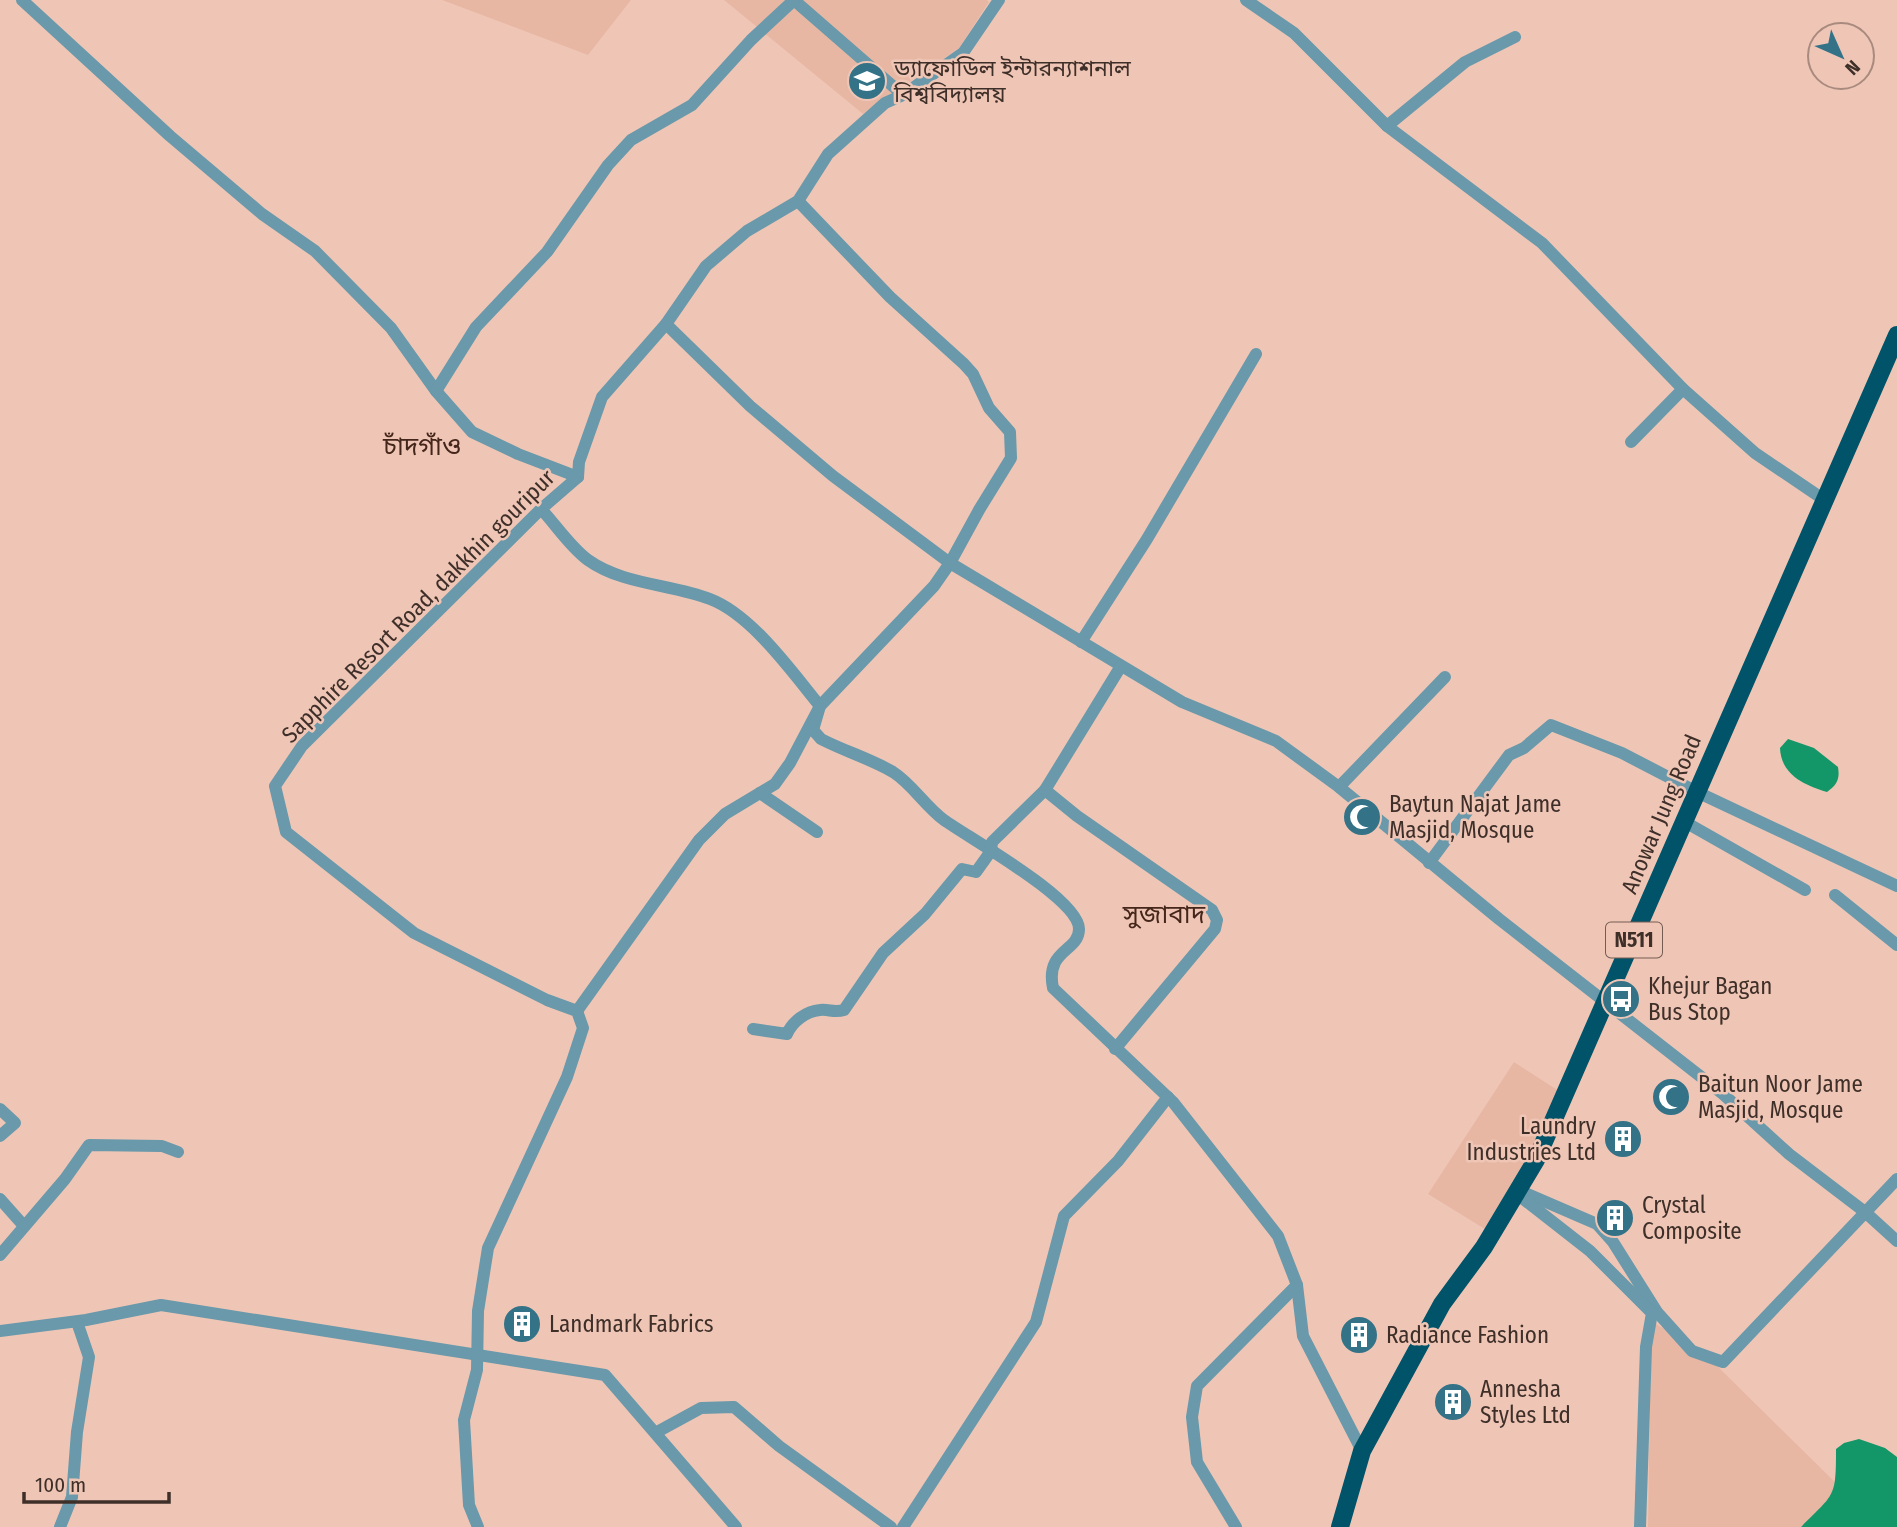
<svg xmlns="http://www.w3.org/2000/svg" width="1897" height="1527" font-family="'Fira Sans Condensed','Noto Sans Bengali',sans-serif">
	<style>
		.built { fill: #e7b7a4 }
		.water { fill: #149768 }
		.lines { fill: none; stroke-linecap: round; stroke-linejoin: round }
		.minor { stroke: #6999aa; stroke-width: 12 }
		.highway { stroke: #005368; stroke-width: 18 }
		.labels { text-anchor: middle; stroke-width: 5; stroke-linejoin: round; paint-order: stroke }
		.shield { fill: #efc6b6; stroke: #745c53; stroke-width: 2 }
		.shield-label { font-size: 21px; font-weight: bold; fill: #3f2f29 }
		.poi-label { font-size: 23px; fill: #3f2f29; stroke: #efc6b6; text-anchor: start }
		.street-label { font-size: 23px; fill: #3f2f29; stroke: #efc6b6 }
		.quarter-label { font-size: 26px; fill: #45261a; stroke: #efc6b6 }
	</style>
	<rect width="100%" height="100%" fill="#efc6b6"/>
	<g class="built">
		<polygon points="442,0 631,0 588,55"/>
		<polygon points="724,0 987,0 989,2 959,48 863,114"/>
		<polygon points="1514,1062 1562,1093 1488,1231 1428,1194"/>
		<polygon points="1651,1321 1703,1352 1841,1488 1804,1527 1648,1527"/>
	</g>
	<g class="water">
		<path d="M1788 739 1814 748 1838 767C1840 779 1837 785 1827 792 1803 785 1781 774 1780 748Z"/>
		<path d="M1859 1439 1885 1448 1897 1457V1527H1801C1835 1493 1836 1498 1836 1449L1844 1443Z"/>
	</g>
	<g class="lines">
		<g class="minor">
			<polyline points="22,0 170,136 262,214 315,251 391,328 436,391 472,432 518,454 578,477"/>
			<polyline points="1246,0 1294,33 1387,126 1542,243 1683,389 1755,453 1823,499"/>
			<polyline points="795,1 903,95"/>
			<polyline points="1387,126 1465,62 1515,37"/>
			<polyline points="666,324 750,406 833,476 950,563 979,510 1011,458 1010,432 989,408 973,374 964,364 890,297 798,201"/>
			<polyline points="436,391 476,327 547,252 608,165 631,140 692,105 751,40 794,0"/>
			<polyline points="1631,442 1683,389"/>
			<path d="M541 509C556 525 571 548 588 560 623 585 672 584 710 599 752 615 792 672 820 706L813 730 821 739C844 751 871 759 893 772 912 784 925 806 944 820 969 838 1079 899 1079 929 1079 952 1045 949 1053 988L1173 1102 1278 1236 1297 1285 1303 1336 1362 1451"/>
			<polyline points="1081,642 1147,539 1256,354"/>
			<polyline points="1339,787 1445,677"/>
			<polyline points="760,793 817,832"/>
			<polyline points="1685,822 1805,890"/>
			<polyline points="1429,863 1509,755 1524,748 1551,725 1622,753 1697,792 1897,886"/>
			<polyline points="1835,895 1897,945"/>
			<polyline points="577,1011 699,840 725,814 775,784 790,763 820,706 934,586 950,563 1182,702 1276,741 1339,787 1499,919 1723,1094 1789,1154 1865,1212 1897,1241"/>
			<path d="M753 1029 787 1034C792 1022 806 1011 820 1010 829 1009 834 1013 844 1010L883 953 925 914 962 869 976 872 991 851 992 842 1045 790"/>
			<polyline points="1115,1049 1215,929 1217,920 1212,910 1077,816 1045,790 1121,666"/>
			<polyline points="0,1109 15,1123 0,1136"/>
			<polyline points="1518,1190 1597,1224 1613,1242 1657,1312 1692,1351 1723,1362 1897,1179"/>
			<polyline points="1517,1194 1590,1251 1652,1313 1646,1347 1640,1527"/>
			<polyline points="0,1199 24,1226"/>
			<polyline points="0,1255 65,1179 89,1145 162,1146 178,1152"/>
			<polyline points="0,1331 86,1320 161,1305 605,1375 736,1527"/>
			<polyline points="657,1432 701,1408 734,1407 779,1446 891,1527"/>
			<polyline points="60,1527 72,1497 77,1432 89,1357 77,1322"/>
			<polyline points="478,1527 469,1505 464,1420 477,1370 478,1311 488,1248 567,1077 583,1028 577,1011 547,1000 414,933 286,832 275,786 302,746 541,509 578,477 579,462 602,397 666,324 706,266 747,231 798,201 828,154 885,103 903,95 963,53 999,0"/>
			<polyline points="903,1527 1036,1322 1064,1216 1118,1161 1168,1097"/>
			<polyline points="1236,1527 1197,1462 1192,1417 1197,1386 1297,1285"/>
		</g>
		<polyline class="highway" points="1340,1527 1362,1451 1442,1304 1484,1247 1536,1160 1897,335"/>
	</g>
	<defs>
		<symbol id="university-disc" viewBox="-11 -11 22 22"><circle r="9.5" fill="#337287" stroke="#efc6b6"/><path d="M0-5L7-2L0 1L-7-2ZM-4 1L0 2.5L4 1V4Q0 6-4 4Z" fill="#fff"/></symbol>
		<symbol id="mosque-disc" viewBox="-11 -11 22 22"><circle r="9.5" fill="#337287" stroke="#efc6b6"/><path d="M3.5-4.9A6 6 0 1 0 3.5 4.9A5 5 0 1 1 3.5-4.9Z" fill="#fff"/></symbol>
		<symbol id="bus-disc" viewBox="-11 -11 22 22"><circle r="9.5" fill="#337287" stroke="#efc6b6"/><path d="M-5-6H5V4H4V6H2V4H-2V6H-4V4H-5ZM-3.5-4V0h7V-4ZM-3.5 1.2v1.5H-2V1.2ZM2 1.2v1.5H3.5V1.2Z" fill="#fff"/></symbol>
		<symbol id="building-disc" viewBox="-11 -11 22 22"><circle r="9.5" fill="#337287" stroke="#efc6b6"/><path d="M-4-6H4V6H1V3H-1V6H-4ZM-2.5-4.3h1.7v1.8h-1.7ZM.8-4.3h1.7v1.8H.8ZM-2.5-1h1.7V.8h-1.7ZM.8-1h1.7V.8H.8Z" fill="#fff"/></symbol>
	</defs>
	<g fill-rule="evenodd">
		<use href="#university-disc" x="845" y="59" width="44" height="44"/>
		<use href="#mosque-disc" x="1340" y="795" width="44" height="44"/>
		<use href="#bus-disc" x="1599" y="977" width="44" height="44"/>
		<use href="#mosque-disc" x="1649" y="1075" width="44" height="44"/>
		<use href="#building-disc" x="1601" y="1117" width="44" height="44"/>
		<use href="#building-disc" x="1593" y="1196" width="44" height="44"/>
		<use href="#building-disc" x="500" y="1302" width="44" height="44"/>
		<use href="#building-disc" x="1337" y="1313" width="44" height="44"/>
		<use href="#building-disc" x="1431" y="1380" width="44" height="44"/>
	</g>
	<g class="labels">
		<rect class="shield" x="1606" y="922.5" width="56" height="35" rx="5"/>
		<g class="shield-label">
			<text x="1634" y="947">N511</text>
		</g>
		<g class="poi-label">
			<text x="894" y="76">ড্যাফোডিল ইন্টারন্যাশনাল<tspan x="894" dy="26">বিশ্ববিদ্যালয়</tspan></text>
			<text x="1389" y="812">Baytun Najat Jame<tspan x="1389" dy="26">Masjid, Mosque</tspan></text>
			<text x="1648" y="994">Khejur Bagan<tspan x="1648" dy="26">Bus Stop</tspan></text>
			<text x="1698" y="1092">Baitun Noor Jame<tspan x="1698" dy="26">Masjid, Mosque</tspan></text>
			<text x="1596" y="1134" text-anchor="end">Laundry<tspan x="1596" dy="26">Industries Ltd</tspan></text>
			<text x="1642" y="1213">Crystal<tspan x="1642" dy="26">Composite</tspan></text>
			<text x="549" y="1332">Landmark Fabrics</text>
			<text x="1386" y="1343">Radiance Fashion</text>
			<text x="1480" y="1397">Annesha<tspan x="1480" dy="26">Styles Ltd</tspan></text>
		</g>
		<g class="street-label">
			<text transform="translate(418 606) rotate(-45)" y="8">Sapphire Resort Road, dakkhin gouripur</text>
			<text transform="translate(1661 814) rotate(-67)" y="8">Anowar Jung Road</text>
		</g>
		<g class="quarter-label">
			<text x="422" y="455">চাঁদগাঁও</text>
			<text x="1164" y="923">সুজাবাদ</text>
		</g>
	</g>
	<g transform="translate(1841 56) rotate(135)"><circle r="33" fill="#efc6b6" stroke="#a98a7e" stroke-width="2"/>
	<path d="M0-5L12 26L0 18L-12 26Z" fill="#337287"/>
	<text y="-10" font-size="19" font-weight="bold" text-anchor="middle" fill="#3f2f29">N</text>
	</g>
	<path d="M24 1492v10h145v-10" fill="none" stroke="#3f2f29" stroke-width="3.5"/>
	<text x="35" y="1492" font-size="21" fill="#3f2f29" stroke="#efc6b6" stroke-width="5" paint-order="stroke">100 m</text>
</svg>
